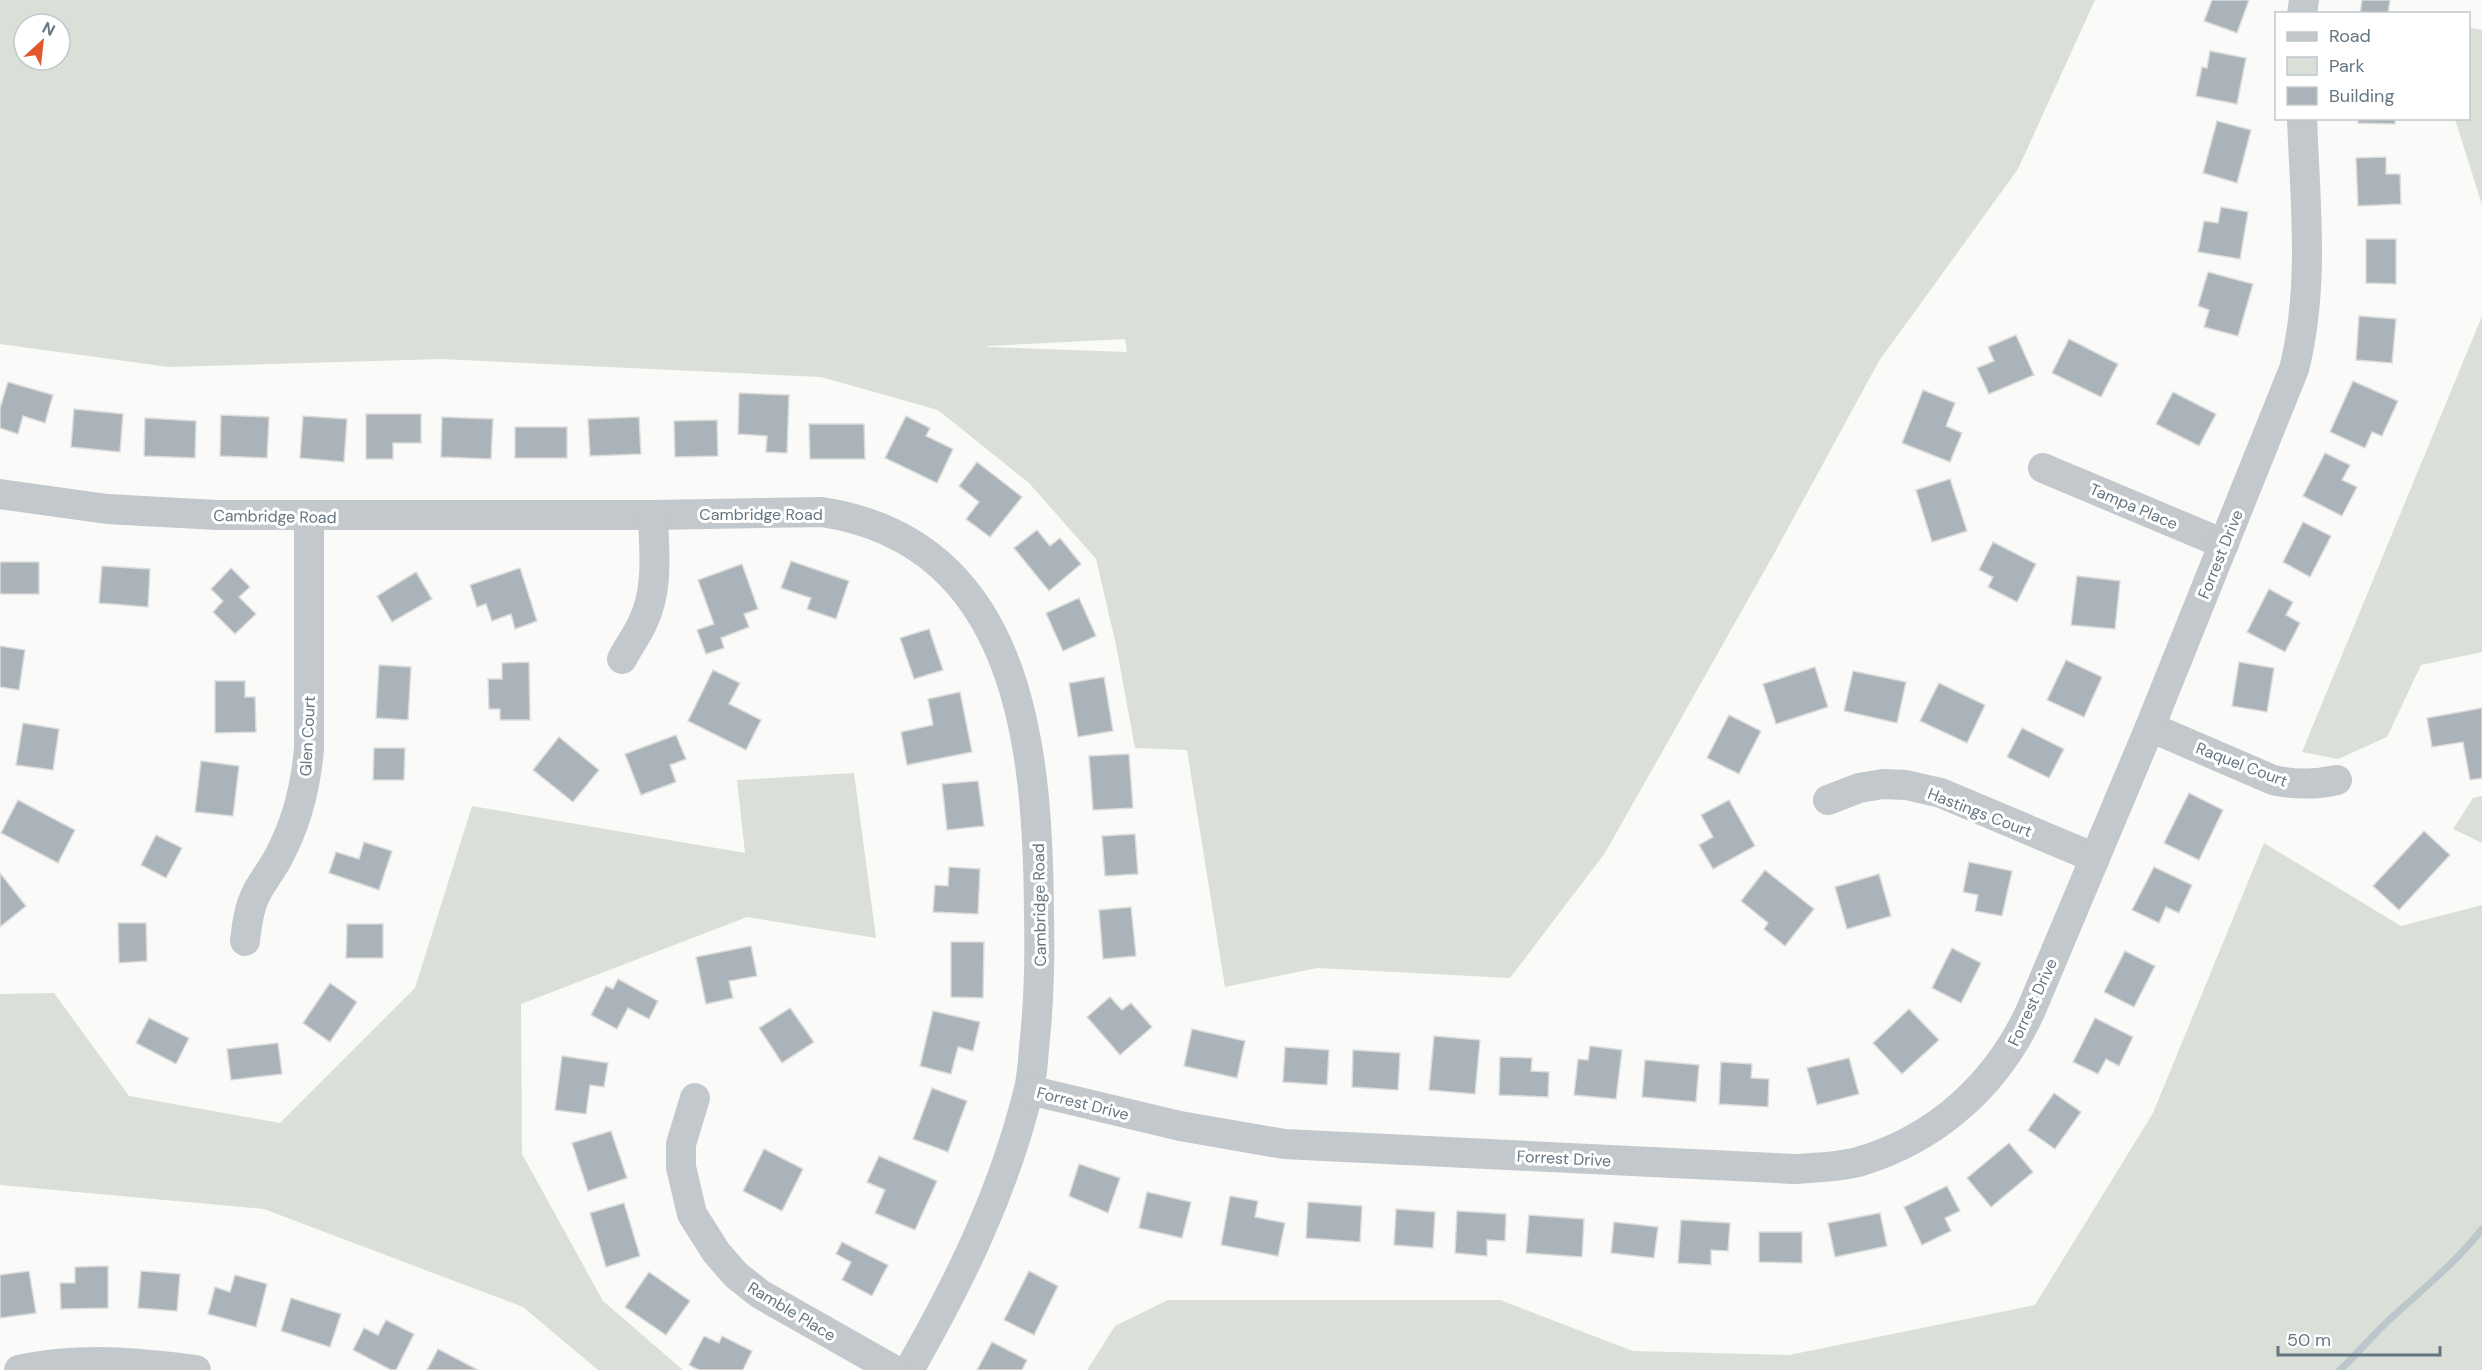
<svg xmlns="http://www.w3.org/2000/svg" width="2482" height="1370" font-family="'DM Sans',sans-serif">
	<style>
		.green { fill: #dadfd7; fill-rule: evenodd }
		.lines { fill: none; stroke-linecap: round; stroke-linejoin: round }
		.stream { stroke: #bbc7cb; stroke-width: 7 }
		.building { fill: #aab3b9; stroke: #dcdcda; stroke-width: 1.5 }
		.minor { stroke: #c3c8cc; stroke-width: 30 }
		.labels { text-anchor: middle; stroke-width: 6; stroke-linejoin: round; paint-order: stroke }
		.street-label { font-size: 16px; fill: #657683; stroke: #fff }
	</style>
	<rect width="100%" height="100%" fill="#fafaf8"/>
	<g class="green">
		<path d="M0 0H2095L2018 169 1879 361 1775 552 1605 853 1510 978 1317 968 1225 987 1187 750 1135 748 1116 645 1096 559 1029 483 938 410 821 377 442 359 169 367 0 344ZM24 24H60V60H24ZM1125 339 1127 352 988 347V346Z"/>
		<polygon points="2469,27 2482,30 2482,205 2455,119 2468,118"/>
		<polygon points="2482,316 2482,652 2421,665 2387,737 2338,759 2302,752"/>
		<polygon points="854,773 876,938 747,917 521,1004 522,1154 603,1301 683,1370 598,1370 523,1307 264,1209 0,1185 0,994 54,993 129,1096 280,1123 415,988 472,806 745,853 737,780"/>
		<polygon points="2482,796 2482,843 2453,829 2473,798"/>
		<polygon points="2264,843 2401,926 2482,905 2482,1370 1087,1370 1115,1326 1168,1300 1500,1300 1633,1351 1789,1355 2035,1305 2153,1113"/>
	</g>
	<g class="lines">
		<path class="stream" d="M2340 1370C2357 1354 2372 1336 2389 1320 2420 1291 2456 1263 2482 1229"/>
	</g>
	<g class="building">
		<polygon points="2212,0 2249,0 2237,33 2204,21"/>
		<polygon points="2362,0 2390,0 2388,14 2360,14"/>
		<polygon points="2210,51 2246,58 2237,104 2196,96 2202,67 2207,68"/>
		<polygon points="2358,118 2395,118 2395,124 2358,123"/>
		<polygon points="2217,121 2251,130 2237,183 2203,173"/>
		<polygon points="2386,157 2386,174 2400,174 2401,204 2358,206 2356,158"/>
		<polygon points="2221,207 2248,212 2240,259 2198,252 2204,221 2218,223"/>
		<polygon points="2366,239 2396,239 2396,284 2366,283"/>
		<polygon points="2208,272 2253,284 2238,336 2204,327 2209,310 2198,306"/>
		<polygon points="2359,316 2396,319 2392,363 2356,360"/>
		<polygon points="2016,335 2034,375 1989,394 1977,368 1994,361 1988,347"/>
		<polygon points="2069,339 2118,364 2101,397 2052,373"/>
		<polygon points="2353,381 2398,401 2382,436 2372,432 2365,448 2330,432"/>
		<polygon points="8,382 53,395 45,423 23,416 18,434 0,428 0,408"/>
		<polygon points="1923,390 1955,403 1946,426 1962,433 1950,462 1902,443"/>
		<polygon points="2173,392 2216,414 2199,446 2156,424"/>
		<polygon points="739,393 789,395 787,453 766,452 767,436 738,434"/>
		<polygon points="74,409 123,414 120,452 71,447"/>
		<polygon points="366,414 421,414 421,443 393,443 393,459 366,459"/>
		<polygon points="221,415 269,417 267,458 220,456"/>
		<polygon points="303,416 347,419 344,462 300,458"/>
		<polygon points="906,416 930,428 926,436 953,449 937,483 885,458"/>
		<polygon points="442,417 493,419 491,459 441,457"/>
		<polygon points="639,417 641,454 590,456 588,419"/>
		<polygon points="145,418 196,421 195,458 144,456"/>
		<polygon points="717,420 718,456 675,457 674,421"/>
		<polygon points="809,424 864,424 865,459 810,459"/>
		<rect x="515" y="427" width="52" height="31"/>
		<polygon points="2325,453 2350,465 2342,480 2357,487 2342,516 2303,496"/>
		<polygon points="977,462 1022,497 990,537 966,519 979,502 959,486"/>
		<polygon points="1950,479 1967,531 1932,542 1916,490"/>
		<polygon points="2303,522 2331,536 2310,577 2283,562"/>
		<polygon points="1037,530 1050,546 1060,538 1081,564 1049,591 1014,548"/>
		<polygon points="1993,542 2036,564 2017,602 1988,587 1993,577 1979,570"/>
		<polygon points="791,561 849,581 836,619 807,609 811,598 781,588"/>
		<rect x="0" y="562" width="39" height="32"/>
		<polygon points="742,564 758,609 744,614 749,627 721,638 724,648 706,654 697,630 714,624 698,580"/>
		<polygon points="102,566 150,569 148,607 99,603"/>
		<polygon points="231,568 250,587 239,597 256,614 235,634 213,612 223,601 211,589"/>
		<polygon points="520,568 537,621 515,629 511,614 492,621 486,604 477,607 470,585"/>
		<polygon points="416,572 432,599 392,622 377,596"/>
		<polygon points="2077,576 2120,581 2115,629 2071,625"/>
		<polygon points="2269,589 2293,602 2286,615 2300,623 2285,652 2247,632"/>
		<polygon points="1079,598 1096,636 1063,651 1046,613"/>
		<polygon points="929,629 943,670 914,679 900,638"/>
		<polygon points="0,646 25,650 19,690 0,687"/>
		<polygon points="2066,660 2102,677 2084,717 2047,700"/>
		<polygon points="529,662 530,720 500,720 500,709 489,709 488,679 502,679 502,663"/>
		<polygon points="2239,662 2274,668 2267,712 2232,706"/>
		<polygon points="379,665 411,667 408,720 376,718"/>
		<polygon points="1815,667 1828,707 1776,724 1763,684"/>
		<polygon points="713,670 740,683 729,704 761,720 746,750 688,721"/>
		<polygon points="1853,671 1906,682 1897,723 1844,711"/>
		<polygon points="1104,677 1113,731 1078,737 1069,683"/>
		<polygon points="215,681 245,681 245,697 255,697 256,732 215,733"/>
		<polygon points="1939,683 1985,705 1967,743 1920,721"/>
		<polygon points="960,692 972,752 907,765 901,732 933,725 928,699"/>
		<polygon points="2482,708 2482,778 2470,780 2463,742 2432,747 2427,718"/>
		<polygon points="1729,715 1761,731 1739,774 1707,758"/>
		<polygon points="23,723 59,729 53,770 16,765"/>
		<polygon points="2022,728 2064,749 2049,778 2007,757"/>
		<polygon points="676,735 686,759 670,765 676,782 641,795 625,754"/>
		<polygon points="559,737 599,770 573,802 533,770"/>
		<polygon points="374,748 405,748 404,780 373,780"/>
		<polygon points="1129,754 1133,808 1093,810 1089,756"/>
		<polygon points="201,761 239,766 233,816 195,812"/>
		<polygon points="978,781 984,826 947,830 942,784"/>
		<polygon points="2189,793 2223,810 2199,860 2164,843"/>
		<polygon points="18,800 75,830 58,863 1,833"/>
		<polygon points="1729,800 1755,846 1713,869 1699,845 1713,837 1701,815"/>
		<polygon points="2424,831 2450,855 2399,910 2373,886"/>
		<polygon points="1135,834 1138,874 1105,876 1102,836"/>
		<polygon points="156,835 182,848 166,878 141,865"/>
		<polygon points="364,842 392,851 379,890 329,873 336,852 359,859"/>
		<polygon points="1969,862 2012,871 2002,916 1975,911 1978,895 1963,892"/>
		<polygon points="949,867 980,869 978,914 933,912 935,885 948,886"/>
		<polygon points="2154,867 2192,885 2179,913 2166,907 2159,923 2132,910"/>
		<polygon points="1765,870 1814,909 1785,946 1764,929 1768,923 1741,901"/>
		<polygon points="0,873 26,906 0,927"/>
		<polygon points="1879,874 1891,916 1847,929 1835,887"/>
		<polygon points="1131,907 1136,956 1103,959 1099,910"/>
		<polygon points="118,923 146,923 147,961 119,963"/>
		<polygon points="347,924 383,924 383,958 346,958"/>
		<polygon points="951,942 984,942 983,998 951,997"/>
		<polygon points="751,946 757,976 729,981 733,998 706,1004 696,957"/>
		<polygon points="1952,948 1981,963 1961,1003 1932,988"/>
		<polygon points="2125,951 2155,966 2134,1007 2104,992"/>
		<polygon points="618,979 658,1001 649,1019 628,1008 617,1029 591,1015 606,986 613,989"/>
		<polygon points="330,983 357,1002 330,1042 303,1023"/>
		<polygon points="1110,997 1122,1010 1131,1003 1152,1027 1120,1055 1087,1017"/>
		<polygon points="790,1008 814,1042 782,1063 759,1028"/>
		<polygon points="1909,1009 1939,1040 1902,1074 1873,1043"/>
		<polygon points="933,1011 980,1022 973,1051 958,1047 951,1074 920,1066"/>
		<polygon points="149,1018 189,1038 176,1064 136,1043"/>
		<polygon points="2095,1018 2133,1037 2119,1066 2106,1059 2098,1074 2073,1062"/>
		<polygon points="1192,1029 1245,1041 1237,1078 1184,1066"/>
		<polygon points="1434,1036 1480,1040 1475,1094 1429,1090"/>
		<polygon points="278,1043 282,1074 231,1080 227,1049"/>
		<polygon points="1590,1046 1622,1050 1616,1099 1574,1095 1578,1059 1588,1060"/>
		<polygon points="1285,1047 1329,1050 1327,1085 1283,1082"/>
		<polygon points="1353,1050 1400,1053 1398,1090 1352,1087"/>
		<polygon points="562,1056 608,1063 604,1087 590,1085 586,1114 555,1110"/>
		<polygon points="1500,1057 1532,1058 1531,1071 1549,1072 1548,1097 1499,1095"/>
		<polygon points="1849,1058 1859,1094 1817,1105 1807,1068"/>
		<polygon points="1645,1060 1699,1065 1696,1102 1642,1097"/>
		<polygon points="1721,1062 1752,1064 1751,1078 1769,1079 1768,1107 1719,1104"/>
		<polygon points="932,1088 967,1101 948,1152 913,1139"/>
		<polygon points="2054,1093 2081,1112 2055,1149 2028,1130"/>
		<polygon points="611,1131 627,1178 588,1191 572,1143"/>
		<polygon points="2009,1143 2033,1172 1991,1207 1967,1178"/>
		<polygon points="764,1149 803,1169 782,1211 743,1191"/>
		<polygon points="879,1156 937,1181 915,1230 875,1213 885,1190 867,1182"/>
		<polygon points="1079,1164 1120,1178 1108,1213 1069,1196"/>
		<polygon points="1947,1186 1960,1211 1945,1218 1951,1231 1922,1245 1904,1207"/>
		<polygon points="1147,1192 1191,1202 1182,1238 1139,1228"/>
		<polygon points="1230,1196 1258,1201 1255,1217 1285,1223 1278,1256 1221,1245"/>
		<polygon points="1308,1202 1362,1206 1360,1242 1306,1238"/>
		<polygon points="624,1203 640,1256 606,1267 590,1213"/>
		<polygon points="1396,1209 1435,1212 1433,1248 1394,1245"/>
		<polygon points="1457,1211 1506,1214 1505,1241 1487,1240 1487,1256 1455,1253"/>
		<polygon points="1880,1213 1887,1246 1835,1257 1828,1223"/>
		<polygon points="1529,1215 1584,1219 1582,1257 1526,1253"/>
		<polygon points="1681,1220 1730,1223 1728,1251 1711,1250 1711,1265 1678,1263"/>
		<polygon points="1614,1222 1658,1227 1654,1258 1611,1253"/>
		<polygon points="1759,1232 1802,1232 1802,1263 1759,1262"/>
		<polygon points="842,1242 888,1265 872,1296 842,1280 851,1262 836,1254"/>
		<polygon points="108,1266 108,1308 61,1309 60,1283 75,1283 75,1267"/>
		<polygon points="29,1271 36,1313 0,1318 0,1275"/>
		<polygon points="141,1271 180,1274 177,1311 138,1308"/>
		<polygon points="1029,1271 1058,1286 1034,1335 1004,1320"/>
		<polygon points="649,1272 690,1301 666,1335 625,1307"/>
		<polygon points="235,1275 267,1284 256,1327 208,1314 215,1287 230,1292"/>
		<polygon points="291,1298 341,1314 330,1347 281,1331"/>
		<polygon points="386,1320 414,1334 396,1370 391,1370 353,1350 364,1328 378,1335"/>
		<polygon points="704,1336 719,1343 722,1336 752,1351 743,1370 699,1370 689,1365"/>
		<polygon points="992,1342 1027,1360 1022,1370 977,1370"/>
		<polygon points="438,1349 478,1370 427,1370"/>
	</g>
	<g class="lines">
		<g class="minor">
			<polyline points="2302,14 2304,0"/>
			<polyline points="2043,468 2224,544"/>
			<path d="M0 494 107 509 217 515H653L822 512C1022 543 1038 750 1039 915 1040 959 1039 1004 1034 1048 1033 1063 1032 1079 1028 1093 1003 1193 960 1281 909 1370"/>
			<path d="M622 659C629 646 637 635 643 622 659 589 654 550 653 515"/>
			<path d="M2150 727 2273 780C2295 785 2314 785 2337 780"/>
			<polyline points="1828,800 1859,788 1883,784 1906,785 1941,793 2095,858"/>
			<path d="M245 941C247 924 249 907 257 892 264 879 273 868 279 856 297 822 306 786 309 748V517"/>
			<path d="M1029 1090 1180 1126 1284 1144 1794 1169C1815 1168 1838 1167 1858 1162 1937 1139 1997 1084 2031 1010L2150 727 2294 369C2315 287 2305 202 2302 118"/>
			<polyline points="695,1098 681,1144 681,1167 692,1214 716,1252 736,1275 760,1294 894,1370"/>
			<path d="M19 1370C78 1357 137 1362 196 1370"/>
		</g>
	</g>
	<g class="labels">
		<g class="street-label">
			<text transform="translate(2134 506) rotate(23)" y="6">Tampa Place</text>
			<text x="761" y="520">Cambridge Road</text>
			<text transform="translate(275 516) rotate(1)" y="6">Cambridge Road</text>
			<text transform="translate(2220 554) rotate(-68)" y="6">Forrest Drive</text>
			<text transform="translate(307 736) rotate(-87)" y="6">Glen Court</text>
			<text transform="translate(2242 764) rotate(21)" y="6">Raquel Court</text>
			<text transform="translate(1980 812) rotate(21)" y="6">Hastings Court</text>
			<text transform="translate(1039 905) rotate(-91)" y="6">Cambridge Road</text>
			<text transform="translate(2032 1002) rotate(-65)" y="6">Forrest Drive</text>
			<text transform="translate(1083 1103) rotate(14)" y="6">Forrest Drive</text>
			<text transform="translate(1564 1158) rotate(3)" y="6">Forrest Drive</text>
			<text transform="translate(792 1311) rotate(31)" y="6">Ramble Place</text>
		</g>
	</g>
	<rect x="2275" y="12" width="195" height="108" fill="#ffffff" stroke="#c1c8cd" stroke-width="1.5"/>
	<rect x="2287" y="32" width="30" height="9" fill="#c3c8cc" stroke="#c1c8cd" stroke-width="1.5"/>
	<text x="2329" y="42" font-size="18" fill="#657683">Road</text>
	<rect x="2287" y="57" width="30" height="18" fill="#dadfd7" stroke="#c1c8cd" stroke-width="1.5"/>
	<text x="2329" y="72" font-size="18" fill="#657683">Park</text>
	<rect x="2287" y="87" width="30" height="18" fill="#aab3b9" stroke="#c1c8cd" stroke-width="1.5"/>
	<text x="2329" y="102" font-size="18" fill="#657683">Building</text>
	<g transform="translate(42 42) rotate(27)"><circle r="28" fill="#ffffff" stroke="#c1c8cd" stroke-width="1.5"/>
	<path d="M0-4.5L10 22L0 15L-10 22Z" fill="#e4572e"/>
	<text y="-9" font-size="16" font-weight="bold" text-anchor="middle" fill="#657683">N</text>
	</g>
	<path d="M2278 1346v9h162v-9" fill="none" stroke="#657683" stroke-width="3"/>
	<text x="2287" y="1346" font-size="18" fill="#657683" stroke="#ffffff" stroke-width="4.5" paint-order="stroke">50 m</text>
</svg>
